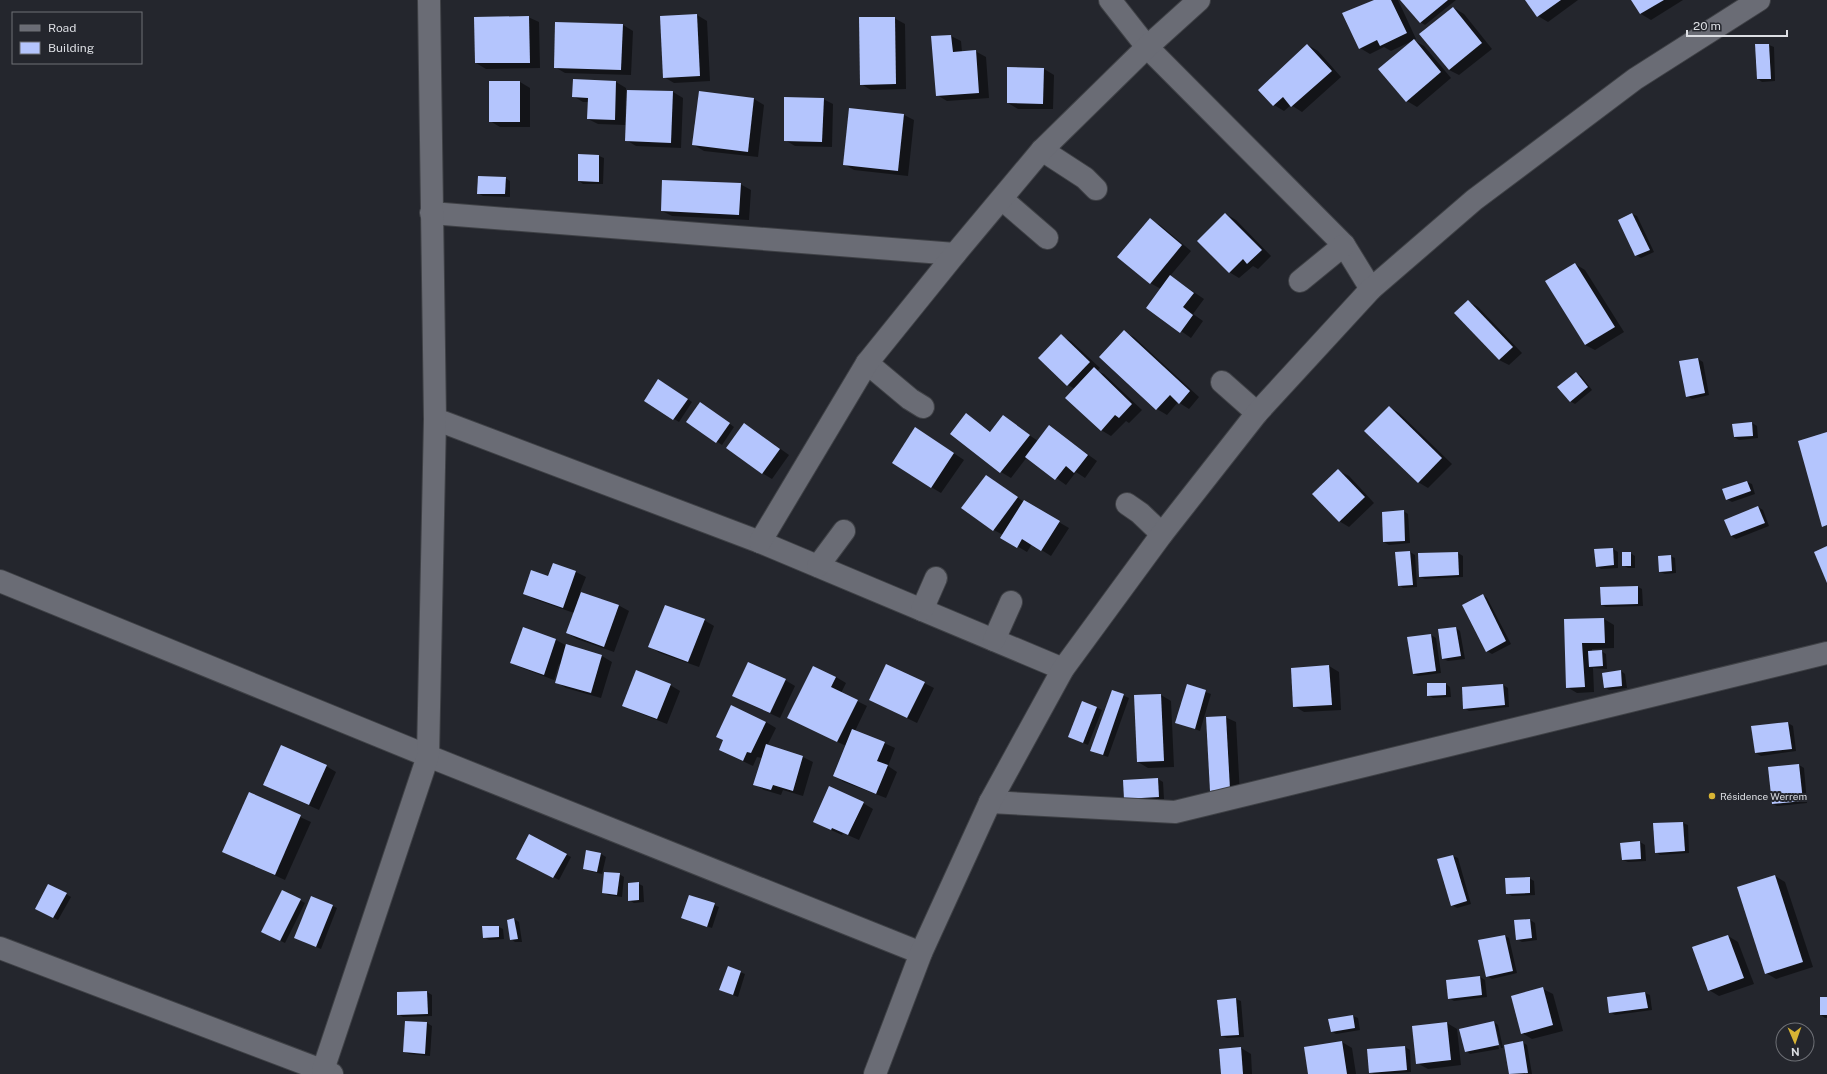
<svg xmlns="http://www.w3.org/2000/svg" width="1827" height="1074" font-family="'Public Sans',sans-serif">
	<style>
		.shadow { fill: #0007 }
		.building { fill: #b4c5fd }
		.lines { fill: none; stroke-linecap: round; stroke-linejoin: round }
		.minor-casing { stroke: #3f4146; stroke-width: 24 }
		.minor { stroke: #6a6c75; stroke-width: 22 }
		.poi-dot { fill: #d8b434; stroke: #24262d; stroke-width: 1.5 }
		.labels { text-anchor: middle; stroke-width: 4; stroke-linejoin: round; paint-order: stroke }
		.poi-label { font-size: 10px; fill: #dcdee3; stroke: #24262d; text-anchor: start }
	</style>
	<rect width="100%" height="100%" fill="#24262d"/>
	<g class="shadow">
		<polygon points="1375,0 1398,0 1416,39 1413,40 1424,46 1451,78 1417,107 1407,101 1412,41 1391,51 1384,47 1370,54 1360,48"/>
		<polygon points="1401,0 1456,0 1425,25 1420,22"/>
		<polygon points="1526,0 1578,0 1548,22 1538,16"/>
		<polygon points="1632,0 1683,0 1651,20 1641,14"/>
		<polygon points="1454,8 1464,14 1492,49 1459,75 1449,70"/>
		<polygon points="697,15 707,21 710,81 674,83 664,77"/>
		<polygon points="528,17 539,22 540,68 486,69 476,63"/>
		<polygon points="894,18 905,24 906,89 871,90 861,84"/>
		<polygon points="623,25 633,31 631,75 565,73 555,67"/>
		<polygon points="951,36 961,41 962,52 975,51 986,57 989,98 947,101 937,95 933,37"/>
		<polygon points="1308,45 1318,51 1341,77 1302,112 1291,105 1284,111 1274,105"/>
		<polygon points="1756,45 1769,45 1774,47 1775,81 1762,82 1758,79"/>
		<polygon points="1044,69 1054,75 1053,109 1018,109 1008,103"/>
		<polygon points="520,82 530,88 530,127 500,127 490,121"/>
		<polygon points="616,82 626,88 625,125 598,124 588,119 588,102 583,102 573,96"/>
		<polygon points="628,91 673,92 683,98 681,148 636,146 626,140"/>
		<polygon points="700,92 754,99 764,105 758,157 704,151 694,145"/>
		<polygon points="823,99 833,104 832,147 795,146 785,140"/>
		<polygon points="904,115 914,120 908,176 854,170 844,164"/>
		<polygon points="579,155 599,156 604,158 603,184 583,184 579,181"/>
		<polygon points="505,178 510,181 510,197 483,196 478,193"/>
		<polygon points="740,184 751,190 749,220 672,216 662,211"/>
		<polygon points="1226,214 1236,220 1271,256 1258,269 1253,266 1239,278 1229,272"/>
		<polygon points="1632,214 1637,216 1654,252 1641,258 1636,255"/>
		<polygon points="1150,220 1160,225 1191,251 1170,276 1204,299 1193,314 1203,321 1191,338 1147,307 1161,289 1150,283"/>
		<polygon points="1575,264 1585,270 1624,332 1595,350 1585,345"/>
		<polygon points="1468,301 1478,307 1522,353 1509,365 1499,360 1455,313"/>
		<polygon points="1124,332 1134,337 1199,397 1189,409 1178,402 1167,415 1157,409"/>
		<polygon points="1061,336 1071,341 1100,368 1097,371 1104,374 1142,410 1129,423 1126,421 1111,436 1101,430 1075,389 1068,385 1039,358"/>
		<polygon points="1698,359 1703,362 1709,395 1692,399 1687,396 1680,362"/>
		<polygon points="1576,373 1581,376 1592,390 1575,404 1570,401"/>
		<polygon points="664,383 692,402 679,422 645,401"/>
		<polygon points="705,406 734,427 722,445 687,422"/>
		<polygon points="1389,407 1399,413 1452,464 1428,488 1418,482"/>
		<polygon points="967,415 991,432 1003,417 1038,441 1049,427 1097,461 1085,478 1076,472 1066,485 1027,457 1011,478 1001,472 952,434"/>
		<polygon points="1752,423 1757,426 1758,438 1739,440 1734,437 1733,425"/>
		<polygon points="754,430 789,455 772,479 762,473"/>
		<polygon points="925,434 964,460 941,493 931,487"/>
		<polygon points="1339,471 1349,476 1374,503 1349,527 1339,521"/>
		<polygon points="986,476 1024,502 1069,528 1051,556 1032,544 1027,552 1002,537 1003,535 994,530"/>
		<polygon points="1747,482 1752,484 1755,494 1732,502 1727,499"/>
		<polygon points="1758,507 1763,510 1769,526 1736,539 1731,536"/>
		<polygon points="1403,511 1408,514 1410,543 1389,545 1384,542"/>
		<polygon points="1613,549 1618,552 1618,568 1601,569 1597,566"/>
		<polygon points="1410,552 1415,555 1417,587 1403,588 1399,585 1396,553"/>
		<polygon points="1458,553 1463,556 1463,577 1425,579 1420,577"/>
		<polygon points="1630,553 1635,556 1635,568 1628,568 1623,565"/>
		<polygon points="1670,556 1675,558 1676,573 1665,574 1660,572"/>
		<polygon points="576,572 586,577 580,592 618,605 629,611 614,652 577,639 567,633 574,613 534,599 524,593 549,577"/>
		<polygon points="1638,587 1642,589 1643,606 1606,607 1602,605"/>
		<polygon points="1483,595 1487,598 1511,644 1492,654 1487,651"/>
		<polygon points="1604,619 1614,625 1614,648 1592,649 1592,652 1601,651 1606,654 1607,669 1593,668 1594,692 1577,693 1567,687 1565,620"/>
		<polygon points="704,620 714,626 699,667 660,653 650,647"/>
		<polygon points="1456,628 1460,631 1465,659 1448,661 1443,659"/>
		<polygon points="524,629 556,640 567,646 602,656 612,662 601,698 566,688 556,682 561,665 559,664 554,680 522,668 511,663"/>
		<polygon points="1431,635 1436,638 1441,673 1418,676 1413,674"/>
		<polygon points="1329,666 1339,672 1341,710 1304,712 1294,706"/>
		<polygon points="1621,671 1625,674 1627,688 1609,690 1605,687"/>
		<polygon points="836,677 846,683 841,693 867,706 855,731 884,743 895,748 888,766 897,772 886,798 844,782 834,776 846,746 799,723"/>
		<polygon points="785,680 795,686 780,718 743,701"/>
		<polygon points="924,683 934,688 917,723 870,700"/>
		<polygon points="1446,684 1450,687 1451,697 1433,698 1428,695"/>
		<polygon points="670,685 680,691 667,724 634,711 624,705"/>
		<polygon points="1187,685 1211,694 1200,731 1176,722"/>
		<polygon points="1503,685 1508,688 1509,707 1469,711 1464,708"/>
		<polygon points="1113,691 1129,698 1108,757 1096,753"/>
		<polygon points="1161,695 1171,701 1174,767 1148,768 1138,762"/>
		<polygon points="1083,702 1102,710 1088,745 1069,737"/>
		<polygon points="1225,717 1236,722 1240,795 1221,796 1211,790"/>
		<polygon points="766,722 776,728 767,746 803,757 813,762 803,796 783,790 781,795 764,790 754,784 762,758 757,757 753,766 730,755"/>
		<polygon points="1788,723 1793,726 1796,751 1761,756 1756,753"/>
		<polygon points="1799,765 1804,768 1807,803 1777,806 1773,804 1769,768"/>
		<polygon points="326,766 336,772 319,810 264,785"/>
		<polygon points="1158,779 1163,782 1164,799 1130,801 1125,799"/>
		<polygon points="249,794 311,822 285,880 223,852"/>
		<polygon points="863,803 873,809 859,840 843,833 842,835 814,822"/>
		<polygon points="1683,823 1688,825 1689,853 1660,855 1656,852"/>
		<polygon points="530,835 571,857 559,880 517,858"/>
		<polygon points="1640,842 1645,845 1646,861 1628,862 1623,860"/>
		<polygon points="601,854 606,857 602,874 589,871 584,868"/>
		<polygon points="1453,856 1458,858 1471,904 1457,908 1452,905"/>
		<polygon points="619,874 624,877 622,897 608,895 603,892"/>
		<polygon points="1775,876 1785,882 1813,967 1776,979 1766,973"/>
		<polygon points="1529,878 1534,881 1535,895 1512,896 1507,893"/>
		<polygon points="639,884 643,886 644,902 634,903 629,900"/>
		<polygon points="283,891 305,903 285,943 267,934"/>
		<polygon points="66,894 71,897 58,920 41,911"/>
		<polygon points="690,896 719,907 712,928 682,918"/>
		<polygon points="333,906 337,908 321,949 300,940"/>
		<polygon points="514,919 519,922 522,942 515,942 511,939"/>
		<polygon points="1530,920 1535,923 1537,940 1522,942 1517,939"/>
		<polygon points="499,927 503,929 504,939 489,940 484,937"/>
		<polygon points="1505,936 1509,938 1517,973 1492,979 1487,976"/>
		<polygon points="1728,936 1738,942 1754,984 1719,996 1709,990"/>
		<polygon points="740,972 745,974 738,997 720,990"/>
		<polygon points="1480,977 1485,980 1487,997 1454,1001 1449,998"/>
		<polygon points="1543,989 1553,994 1563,1031 1532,1039 1522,1033"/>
		<polygon points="427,992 432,995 432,1016 403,1017 398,1014"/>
		<polygon points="1645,993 1650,995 1652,1010 1615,1015 1610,1012 1608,998"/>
		<polygon points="1827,998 1827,1018 1825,1018 1821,1015"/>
		<polygon points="1236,999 1241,1001 1244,1037 1227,1038 1222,1036"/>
		<polygon points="1353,1016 1358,1018 1360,1030 1336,1034 1331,1031"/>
		<polygon points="406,1022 427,1023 432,1026 430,1056 409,1054 405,1052"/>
		<polygon points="1494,1022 1498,1025 1503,1048 1501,1048 1495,1024 1493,1024 1499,1049 1470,1054 1466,1051"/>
		<polygon points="1447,1023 1457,1029 1461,1065 1428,1069 1417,1063 1414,1027"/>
		<polygon points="1342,1042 1352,1048 1356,1074 1309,1074"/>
		<polygon points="1522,1042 1527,1045 1532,1074 1510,1074 1505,1045"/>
		<polygon points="1405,1047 1410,1050 1411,1072 1385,1074 1374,1074 1370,1072"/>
		<polygon points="1241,1048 1251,1054 1252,1074 1222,1074"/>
	</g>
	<g class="building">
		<polygon points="1374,0 1391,0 1407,33 1380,46 1377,40 1359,49 1342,13"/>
		<polygon points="1400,0 1448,0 1420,23"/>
		<polygon points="1525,0 1561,0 1537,17"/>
		<polygon points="1631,0 1664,0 1640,14"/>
		<polygon points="1453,7 1482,43 1449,70 1419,34"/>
		<polygon points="697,14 700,76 663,78 660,16"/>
		<polygon points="529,16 530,63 475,63 474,17"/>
		<polygon points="859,17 895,17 896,84 860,85"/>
		<polygon points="555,22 623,24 621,70 554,68"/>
		<polygon points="951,35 953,52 976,50 979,93 936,96 931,36"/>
		<polygon points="1414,39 1441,72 1406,102 1378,69"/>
		<polygon points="1307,44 1332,71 1291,107 1283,97 1273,106 1258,90"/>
		<polygon points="1755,44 1769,44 1771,79 1757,79"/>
		<polygon points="1007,67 1044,68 1043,104 1007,103"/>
		<polygon points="573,79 616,81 615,120 587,119 588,98 572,97"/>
		<rect x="489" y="81" width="31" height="41"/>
		<polygon points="627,90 673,91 671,143 625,141"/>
		<polygon points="699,91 754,98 748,152 692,145"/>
		<polygon points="784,97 824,98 822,142 784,141"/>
		<polygon points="849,108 904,114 898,171 843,165"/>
		<polygon points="578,154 599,155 599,182 578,181"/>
		<polygon points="478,176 506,177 505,194 477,194"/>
		<polygon points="662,180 741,183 739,215 661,211"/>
		<polygon points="1225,213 1262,250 1247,264 1243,259 1229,273 1197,241"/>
		<polygon points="1632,213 1650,250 1635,256 1618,220"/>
		<polygon points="1150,218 1182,245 1150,284 1117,257"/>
		<polygon points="1575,263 1615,327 1585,345 1545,281"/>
		<polygon points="1170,275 1194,293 1183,307 1193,315 1180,333 1146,308"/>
		<polygon points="1468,300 1513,347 1499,360 1454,313"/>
		<polygon points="1124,330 1190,391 1179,404 1170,395 1156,410 1099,357"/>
		<polygon points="1061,334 1090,362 1067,386 1038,358"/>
		<polygon points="1698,358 1705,393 1686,397 1679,361"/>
		<polygon points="1094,367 1132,404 1119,418 1115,415 1101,431 1065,398"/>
		<polygon points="1576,372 1588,387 1570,402 1557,387"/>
		<polygon points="658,379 688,399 673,420 644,401"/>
		<polygon points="700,402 730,423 716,443 686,422"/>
		<polygon points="1389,406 1442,458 1418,483 1364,431"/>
		<polygon points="966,413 990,432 1003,415 1030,435 1000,473 950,434"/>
		<polygon points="1752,422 1753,436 1734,437 1732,424"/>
		<polygon points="744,423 780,449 762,474 726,448"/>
		<polygon points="1049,425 1088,455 1074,473 1066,466 1055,480 1025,457"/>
		<polygon points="915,427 954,453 931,488 892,463"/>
		<polygon points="1827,432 1827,525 1822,527 1798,441"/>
		<polygon points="1338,469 1365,497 1339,522 1312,494"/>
		<polygon points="986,475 1018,497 993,531 961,508"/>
		<polygon points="1747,481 1751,491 1726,500 1722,489"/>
		<polygon points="1024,500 1060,521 1041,551 1022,539 1017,548 1000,538"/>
		<polygon points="1758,506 1765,523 1731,536 1724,520"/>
		<polygon points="1404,510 1405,541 1383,542 1382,512"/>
		<polygon points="1827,546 1827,583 1814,552"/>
		<polygon points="1613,548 1614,565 1596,567 1594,549"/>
		<polygon points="1410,551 1413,585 1398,586 1395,552"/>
		<polygon points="1458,552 1459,575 1419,577 1418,553"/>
		<rect x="1622" y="552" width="9" height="14"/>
		<polygon points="1671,555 1672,571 1659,572 1658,556"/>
		<polygon points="553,563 576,571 563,608 523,594 531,570 548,576"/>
		<polygon points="1638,586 1638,604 1601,605 1600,587"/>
		<polygon points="581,592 619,605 604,647 566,633"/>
		<polygon points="1483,594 1506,641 1486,652 1462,605"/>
		<polygon points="665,605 705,619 688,662 648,647"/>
		<polygon points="1604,618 1605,643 1582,643 1585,687 1566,688 1564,619"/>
		<polygon points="523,627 556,639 544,675 510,663"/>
		<polygon points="1456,627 1461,656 1442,659 1438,629"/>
		<polygon points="1431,634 1436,671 1413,674 1407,637"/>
		<polygon points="566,644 602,655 591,693 555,683"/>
		<polygon points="1602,650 1603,666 1589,667 1588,651"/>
		<polygon points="748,662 786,679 770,713 732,696"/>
		<polygon points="886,664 925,682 907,718 869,700"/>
		<polygon points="1329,665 1332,705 1293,707 1291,668"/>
		<polygon points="813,666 836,677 831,687 858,700 837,742 787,718"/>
		<polygon points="636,670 671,684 657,719 622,706"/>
		<polygon points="1621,670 1622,686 1604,688 1602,673"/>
		<polygon points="1427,683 1446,683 1446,695 1427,696"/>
		<polygon points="1187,684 1206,690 1195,729 1175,723"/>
		<polygon points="1503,684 1505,705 1463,709 1462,687"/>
		<polygon points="1112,690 1124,694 1103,755 1090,751"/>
		<polygon points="1161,694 1164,761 1137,762 1134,695"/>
		<polygon points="1082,701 1097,707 1083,743 1068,737"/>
		<polygon points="731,705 766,722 751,753 747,752 743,761 719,750 723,740 716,737"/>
		<polygon points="1226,716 1230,789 1210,791 1206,717"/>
		<polygon points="1788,722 1792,749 1755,753 1751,726"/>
		<polygon points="852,729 885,742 877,761 888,765 876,794 833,776"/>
		<polygon points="766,744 803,756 793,791 773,785 771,790 753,785"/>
		<polygon points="281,745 327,765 309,805 263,785"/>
		<polygon points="1799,764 1803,801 1772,804 1768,767"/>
		<polygon points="1158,778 1159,797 1124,799 1123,780"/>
		<polygon points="829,786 864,802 848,835 832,828 831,830 813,822"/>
		<polygon points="249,792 301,815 275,875 222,852"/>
		<polygon points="1683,822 1685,851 1655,853 1653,823"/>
		<polygon points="529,834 567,854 553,878 516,859"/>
		<polygon points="1640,841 1641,859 1622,860 1620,843"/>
		<polygon points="586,850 601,853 597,872 583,869"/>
		<polygon points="1453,855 1467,901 1451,906 1437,859"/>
		<polygon points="604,872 620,873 617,895 602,893"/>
		<polygon points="1775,875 1803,962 1765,974 1737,887"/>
		<polygon points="1530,877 1530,893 1506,894 1505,878"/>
		<polygon points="639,882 639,900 628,901 628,883"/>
		<polygon points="48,884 67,893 53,918 35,909"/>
		<polygon points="282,890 301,899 280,941 261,932"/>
		<polygon points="689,895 715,903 707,927 681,918"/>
		<polygon points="311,896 333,905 316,947 294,938"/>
		<polygon points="514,918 518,939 510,940 507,920"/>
		<polygon points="1530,919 1532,938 1516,940 1514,920"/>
		<polygon points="482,926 499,926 499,937 483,938"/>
		<polygon points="1505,935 1513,971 1486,977 1478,940"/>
		<polygon points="1728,935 1744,978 1708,991 1692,947"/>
		<polygon points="728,966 741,971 733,995 719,990"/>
		<polygon points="1480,976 1482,995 1448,999 1446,980"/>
		<polygon points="1543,987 1553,1025 1521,1034 1511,996"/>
		<polygon points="427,991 428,1014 397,1015 397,992"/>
		<polygon points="1645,992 1648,1008 1609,1013 1607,997"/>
		<rect x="1820" y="997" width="7" height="18"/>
		<polygon points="1236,998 1239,1035 1221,1036 1217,1000"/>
		<polygon points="1353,1015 1355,1028 1331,1032 1328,1019"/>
		<polygon points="405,1021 427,1022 425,1054 403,1052"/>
		<polygon points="1494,1021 1499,1045 1465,1052 1459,1029"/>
		<polygon points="1447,1022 1451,1060 1416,1064 1412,1026"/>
		<polygon points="1342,1041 1347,1074 1308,1074 1304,1047"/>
		<polygon points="1523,1041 1528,1073 1509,1074 1504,1045"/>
		<polygon points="1405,1046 1407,1070 1369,1073 1367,1049"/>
		<polygon points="1241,1047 1243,1074 1221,1074 1219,1049"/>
	</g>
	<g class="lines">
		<defs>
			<g id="minor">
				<polyline points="1110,0 1147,47 1344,245 1371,289"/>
				<polyline points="1042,150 1085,178 1096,189"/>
				<polyline points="1003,200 1047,238"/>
				<polyline points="431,213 955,254"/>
				<polyline points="1300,281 1344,245"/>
				<polyline points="867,363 910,399 923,407"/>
				<polyline points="1222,382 1257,413"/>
				<polyline points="435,419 760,542 1063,669"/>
				<polyline points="1127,504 1140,513 1162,534"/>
				<polyline points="760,542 867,363 955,254 1042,150 1147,47 1199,0"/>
				<polyline points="818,566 844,531"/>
				<polyline points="0,581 428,756 921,953"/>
				<polyline points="922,610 936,578"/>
				<polyline points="994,640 1011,602"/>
				<polyline points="990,802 1175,812 1827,653"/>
				<polyline points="0,948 332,1074"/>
				<polyline points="323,1070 428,756 435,419 429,0"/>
				<polyline points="875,1074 921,953 990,802 1063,669 1162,534 1257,413 1371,289 1474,200 1635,79 1759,0"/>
			</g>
		</defs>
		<use href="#minor" class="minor-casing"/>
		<use href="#minor" class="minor"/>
	</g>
	<circle class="poi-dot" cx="1712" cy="796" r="4"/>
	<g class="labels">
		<g class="poi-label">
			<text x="1720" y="800">Résidence Werrem</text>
		</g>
	</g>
	<rect x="12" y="12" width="130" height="52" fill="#24262d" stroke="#6e7076"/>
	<rect x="20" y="25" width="20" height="6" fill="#6a6c75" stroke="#6e7076"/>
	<text x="48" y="32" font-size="12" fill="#dcdee3">Road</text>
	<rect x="20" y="42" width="20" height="12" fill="#b4c5fd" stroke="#6e7076"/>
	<text x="48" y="52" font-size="12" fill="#dcdee3">Building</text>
	<g transform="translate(1795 1042) rotate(178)"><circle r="19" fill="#24262d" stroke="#6e7076"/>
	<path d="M0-3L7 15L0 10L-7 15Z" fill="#d8b434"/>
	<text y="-6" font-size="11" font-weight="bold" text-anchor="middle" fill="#dcdee3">N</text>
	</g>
	<path d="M1687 30v6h100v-6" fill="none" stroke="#dcdee3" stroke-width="2"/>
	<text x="1693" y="30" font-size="12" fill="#dcdee3" stroke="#24262d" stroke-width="3" paint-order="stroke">20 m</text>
</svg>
